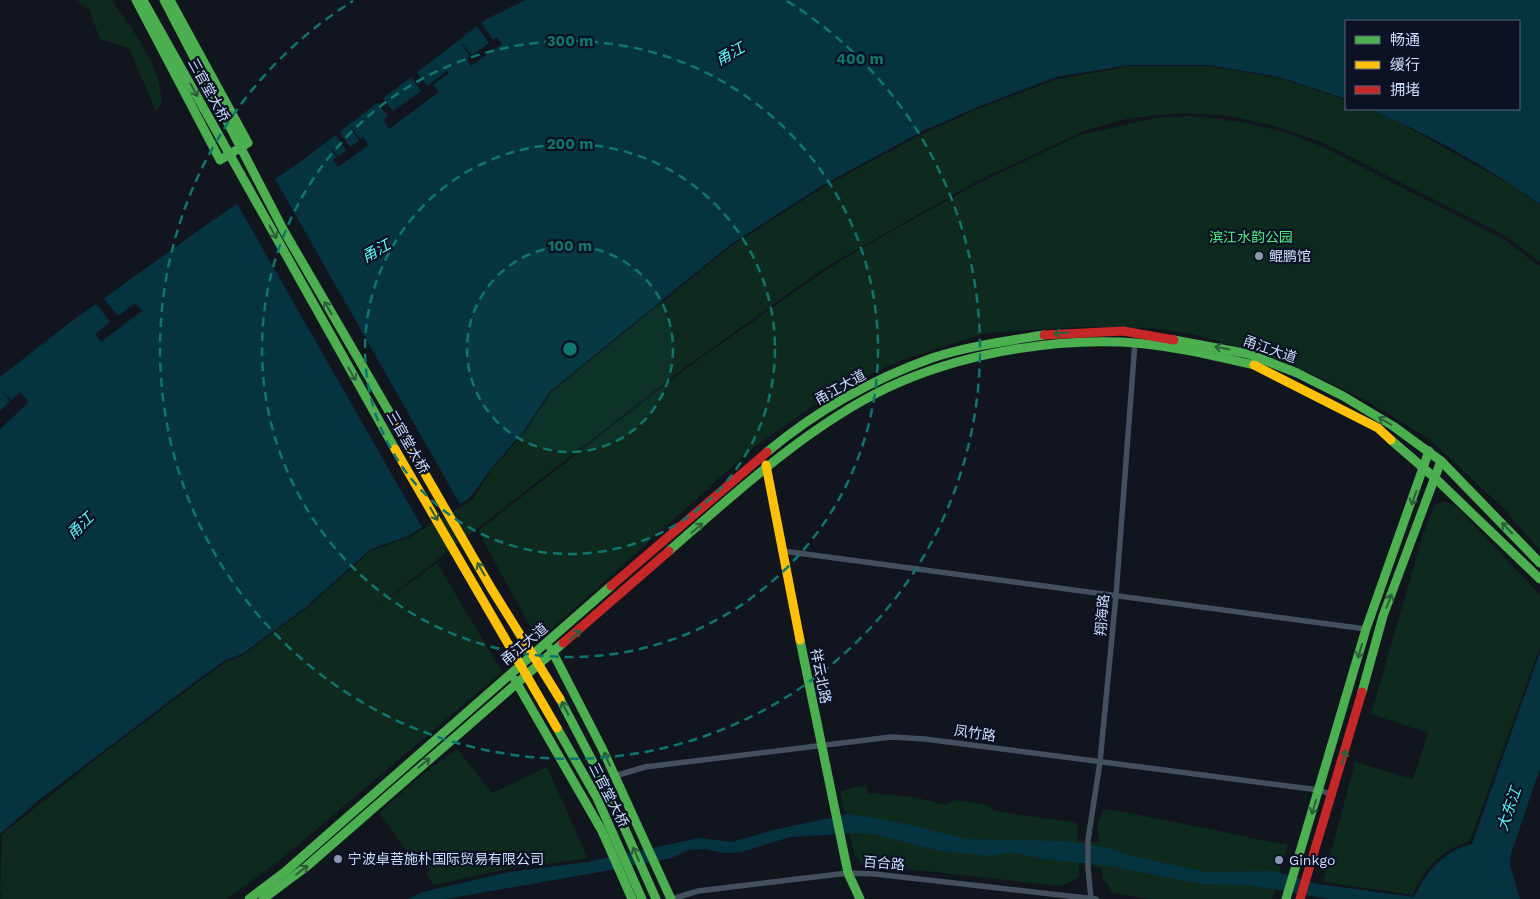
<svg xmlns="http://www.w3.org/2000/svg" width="1540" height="899" font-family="'Work Sans','Noto Sans SC',sans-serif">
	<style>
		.green { fill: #0e2a1f }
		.water { fill: #063340 }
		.pier { fill: #11151e }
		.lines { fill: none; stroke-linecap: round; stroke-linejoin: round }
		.street { stroke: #45505f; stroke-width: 5.5 }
		.fast { stroke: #4caf50; stroke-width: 9 }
		.slow { stroke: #ffc107; stroke-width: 9 }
		.jam { stroke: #c62828; stroke-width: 9 }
		.fast-bridge { stroke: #4caf50; stroke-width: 9 }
		.slow-bridge { stroke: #ffc107; stroke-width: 9 }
		.oneway { stroke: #2c603a }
		.ring { fill: none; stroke: #0f766e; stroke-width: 2.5; stroke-dasharray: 9 6 }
		.poi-dot { fill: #8c98b0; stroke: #0c1223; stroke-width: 2 }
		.labels { text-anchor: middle; stroke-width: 4.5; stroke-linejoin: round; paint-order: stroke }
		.street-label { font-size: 14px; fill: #cedeff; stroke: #0c1223 }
		.park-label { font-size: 14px; fill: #50e980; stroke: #0c1223 }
		.poi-label { font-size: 14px; fill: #cedeff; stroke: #0c1223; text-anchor: start }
		.water-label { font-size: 15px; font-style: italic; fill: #5cfbff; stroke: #0c1223 }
		.centre { fill: #0f766e; stroke: #0c1223; stroke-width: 2.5 }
		.ring-label { font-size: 15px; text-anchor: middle; font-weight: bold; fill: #0f766e; stroke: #0c1223; stroke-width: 4.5; stroke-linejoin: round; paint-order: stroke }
	</style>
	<rect width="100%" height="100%" fill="#11151e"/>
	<g class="green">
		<path d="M76 0H112C134 34 160 62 162 104L156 111 129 48 100 39 89 9Z"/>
		<polygon points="1131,66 1207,66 1279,78 1346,100 1346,109 1368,109 1395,120 1513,186 1540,205 1540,262 1506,236 1319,141 1275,126 1224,115 1181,113 1130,118 1086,130 981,179 824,268 676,374 375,608 437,563 502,672 280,860 227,899 0,899 3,892 0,895 2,834 110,748 224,663 245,654 308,607 372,550 410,537 473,499 492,469 526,431 552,392 731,246 825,186 924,133 980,108 1057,79"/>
		<polygon points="1193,116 1240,122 1285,132 1323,147 1505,240 1540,267 1540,550 1502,507 1428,438 1367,401 1314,375 1264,355 1197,335 1152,328 1080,327 986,333 899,361 848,385 811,407 753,448 538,641 478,531 691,365 826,270 860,249 973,186 1080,135 1156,118"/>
		<path d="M1444 501 1456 506 1540 595V647L1470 841C1443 849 1423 868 1413 895L1323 882 1355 762 1413 779 1428 733 1371 714 1422 538 1434 506Z"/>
		<polygon points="457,749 492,793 547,767 587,856 585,859 512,868 434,885 426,873 430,870 425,862 415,863 379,813 423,774"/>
		<path d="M866 785 868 793 913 797 946 805 953 800 988 805 994 811 1077 823 1078 841 1099 842 1097 827 1103 809C1163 818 1221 832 1281 844L1288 843 1272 899H1151L1112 893 1109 885 1103 880 1101 868 1079 862V877L1062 886 862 864 854 854 840 791Z"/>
	</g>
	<g class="water">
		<path d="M525 0H1540V204C1487 167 1429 134 1369 109H1519V21H1346V99L1279 77 1207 65H1130L1056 77 980 106 923 131 823 185 730 245 550 391 522 433 491 469 470 498 408 536 371 549 306 607 244 653 224 661 192 684 39 800 0 834V377L72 321 213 220 299 163 485 20Z"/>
		<path d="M1540 652V768L1511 854 1510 865 1520 899H1329L1250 885 1201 884 1109 866 1044 859 1010 852 989 856 940 851 873 834 856 833 790 837 741 852 725 853 704 849 688 850 672 858 594 873 445 899H408L423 892 509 872 587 862 699 838 732 842 773 830 849 814 902 823 966 839 1062 841 1105 847 1131 856 1206 872 1273 871 1318 884 1414 897C1427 871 1443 851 1472 844Z"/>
	</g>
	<g class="pier">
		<polygon points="481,22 493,40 497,37 502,44 471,66 467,59 470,56 458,39 472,55 489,43 476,25"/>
		<polygon points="416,71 427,86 447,71 449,73 433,85 439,92 389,129 383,120 388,116 376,101 382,96 393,111 421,91 410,75"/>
		<polygon points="348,123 360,139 363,137 369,145 338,167 333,160 337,157 324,141 338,156 346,150 334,133 338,130 350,147 359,141"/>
		<polygon points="274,177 461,506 423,529 236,202"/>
		<polygon points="102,296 118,316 135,303 142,311 101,342 95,334 110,322 94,301"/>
		<polygon points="0,389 11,400 20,392 29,402 0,429 0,411 10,401"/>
	</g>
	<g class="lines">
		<g class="street">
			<polyline points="783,551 1366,629"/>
			<polyline points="615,776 645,767 891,737 925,739 1319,790 1333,795"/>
			<polyline points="672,899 698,891 848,873 875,874 1096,899"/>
			<polyline points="1091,899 1088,868 1088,840 1100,762 1116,595 1135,342"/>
		</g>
		<g class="fast">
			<polyline points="136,0 220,160 248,143 170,0"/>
			<polyline points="1174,340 1249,354 1297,373 1343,396 1393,426 1441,461 1540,563"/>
			<polyline points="1391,440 1435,478 1540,579"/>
			<path d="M767 452C815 412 873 379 932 358 968 346 1007 341 1044 335"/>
			<path d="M669 551C735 493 809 425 889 387 958 355 1045 339 1121 342 1165 344 1211 355 1254 365"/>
			<polyline points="800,640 848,873 860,899"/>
			<polyline points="551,649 602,748 671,899"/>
			<polyline points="515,680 602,831 632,899"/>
			<polyline points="1362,692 1383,616 1441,461"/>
			<polyline points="249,899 286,871 611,586"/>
			<polyline points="263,899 306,867 563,643"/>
			<polyline points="1286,899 1366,629 1429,451"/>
		</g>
		<g class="slow">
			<polyline points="1254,365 1378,428 1391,440"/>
			<polyline points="766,465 800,640"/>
		</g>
		<g class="jam">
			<polyline points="1044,335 1123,331 1174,340"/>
			<polyline points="611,586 767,452"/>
			<polyline points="563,643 669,551"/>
			<polyline points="1300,899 1362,692"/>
		</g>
		<g class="fast-bridge">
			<polyline points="164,0 284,231 395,422"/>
			<polyline points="144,2 395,449"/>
			<polyline points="560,699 607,789 656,899"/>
			<polyline points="557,728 597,798 642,899"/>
		</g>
		<g class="slow-bridge">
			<polyline points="395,422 491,588 560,699"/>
			<polyline points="395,449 557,728"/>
		</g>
	</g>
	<defs><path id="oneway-shaft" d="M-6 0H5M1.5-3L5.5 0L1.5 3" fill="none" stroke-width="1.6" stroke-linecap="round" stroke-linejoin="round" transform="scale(1.25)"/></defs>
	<g class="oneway">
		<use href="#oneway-shaft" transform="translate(194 90) rotate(61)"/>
		<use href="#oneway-shaft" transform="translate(273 232) rotate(61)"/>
		<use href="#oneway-shaft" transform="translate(328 308) rotate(-120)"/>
		<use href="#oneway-shaft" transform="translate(1061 333) rotate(177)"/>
		<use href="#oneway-shaft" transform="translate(1222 348) rotate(-169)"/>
		<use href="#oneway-shaft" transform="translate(352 374) rotate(60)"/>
		<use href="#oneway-shaft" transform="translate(1385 421) rotate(-149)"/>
		<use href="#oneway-shaft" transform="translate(1414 498) rotate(110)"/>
		<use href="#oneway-shaft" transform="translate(434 514) rotate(60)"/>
		<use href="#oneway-shaft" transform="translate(697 528) rotate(-41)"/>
		<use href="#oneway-shaft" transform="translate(1507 528) rotate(-133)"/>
		<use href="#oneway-shaft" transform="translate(481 569) rotate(-120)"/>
		<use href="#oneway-shaft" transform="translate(1389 601) rotate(-69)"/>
		<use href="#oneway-shaft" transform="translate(575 635) rotate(-41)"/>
		<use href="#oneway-shaft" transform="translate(1360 651) rotate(106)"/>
		<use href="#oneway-shaft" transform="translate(565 708) rotate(-117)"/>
		<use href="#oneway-shaft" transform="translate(1344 757) rotate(-75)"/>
		<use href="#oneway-shaft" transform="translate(607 759) rotate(-114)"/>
		<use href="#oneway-shaft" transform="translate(424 763) rotate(-40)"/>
		<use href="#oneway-shaft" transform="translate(1314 807) rotate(107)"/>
		<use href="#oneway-shaft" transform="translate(636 854) rotate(-114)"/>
		<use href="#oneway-shaft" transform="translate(302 870) rotate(-38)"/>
	</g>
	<circle cx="570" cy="349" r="103" fill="#0f766e" fill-opacity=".12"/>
	<g class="ring">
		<circle cx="570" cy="349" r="103"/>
		<circle cx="570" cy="349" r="205"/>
		<circle cx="570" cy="349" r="308"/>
		<path d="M787 1A410 410 0 1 1 353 1"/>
	</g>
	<g class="poi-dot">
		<circle cx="1259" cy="256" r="5"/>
		<circle cx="338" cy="859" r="5"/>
		<circle cx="1279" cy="860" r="5"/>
	</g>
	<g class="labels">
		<g class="street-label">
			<text transform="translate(209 90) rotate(61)" y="5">三官堂大桥</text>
			<text transform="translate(1270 349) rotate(19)" y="5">甬江大道</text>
			<text transform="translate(840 387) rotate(-29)" y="5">甬江大道</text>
			<text transform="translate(408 442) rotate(60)" y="5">三官堂大桥</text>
			<text transform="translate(1102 615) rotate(-85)" y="5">翔海路</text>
			<text transform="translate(524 644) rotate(-40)" y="5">甬江大道</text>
			<text transform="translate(821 676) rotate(79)" y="5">祥云北路</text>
			<text transform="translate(975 733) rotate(8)" y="5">凤竹路</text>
			<text transform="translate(609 795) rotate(63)" y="5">三官堂大桥</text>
			<text transform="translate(884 863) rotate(5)" y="5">百合路</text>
		</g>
		<g class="park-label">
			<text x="1251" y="242">滨江水韵公园</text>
		</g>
		<g class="poi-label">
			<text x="1269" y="261">鲲鹏馆</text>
			<text x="348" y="864">宁波卓菩施朴国际贸易有限公司</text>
			<text x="1289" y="865">Ginkgo</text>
		</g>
		<g class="water-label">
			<text transform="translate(730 54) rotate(-29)" y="5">甬江</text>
			<text transform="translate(376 251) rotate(-29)" y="5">甬江</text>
			<text transform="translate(80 526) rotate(-44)" y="5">甬江</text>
			<text transform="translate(1509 809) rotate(-71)" y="5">大东江</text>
		</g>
	</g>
	<circle cx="570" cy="349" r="8" class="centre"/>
	<g class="ring-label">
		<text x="570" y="46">300 m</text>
		<text x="860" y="64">400 m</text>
		<text x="570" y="149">200 m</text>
		<text x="570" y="251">100 m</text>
	</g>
	<rect x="1345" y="20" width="175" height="90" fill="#0c1223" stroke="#5a647b"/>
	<rect x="1355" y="36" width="25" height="8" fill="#4caf50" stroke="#5a647b"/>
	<text x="1390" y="45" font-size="15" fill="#cedeff">畅通</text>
	<rect x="1355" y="61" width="25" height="8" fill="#ffc107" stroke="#5a647b"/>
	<text x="1390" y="70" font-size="15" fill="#cedeff">缓行</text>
	<rect x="1355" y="86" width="25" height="8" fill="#c62828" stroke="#5a647b"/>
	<text x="1390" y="95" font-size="15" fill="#cedeff">拥堵</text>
</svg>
